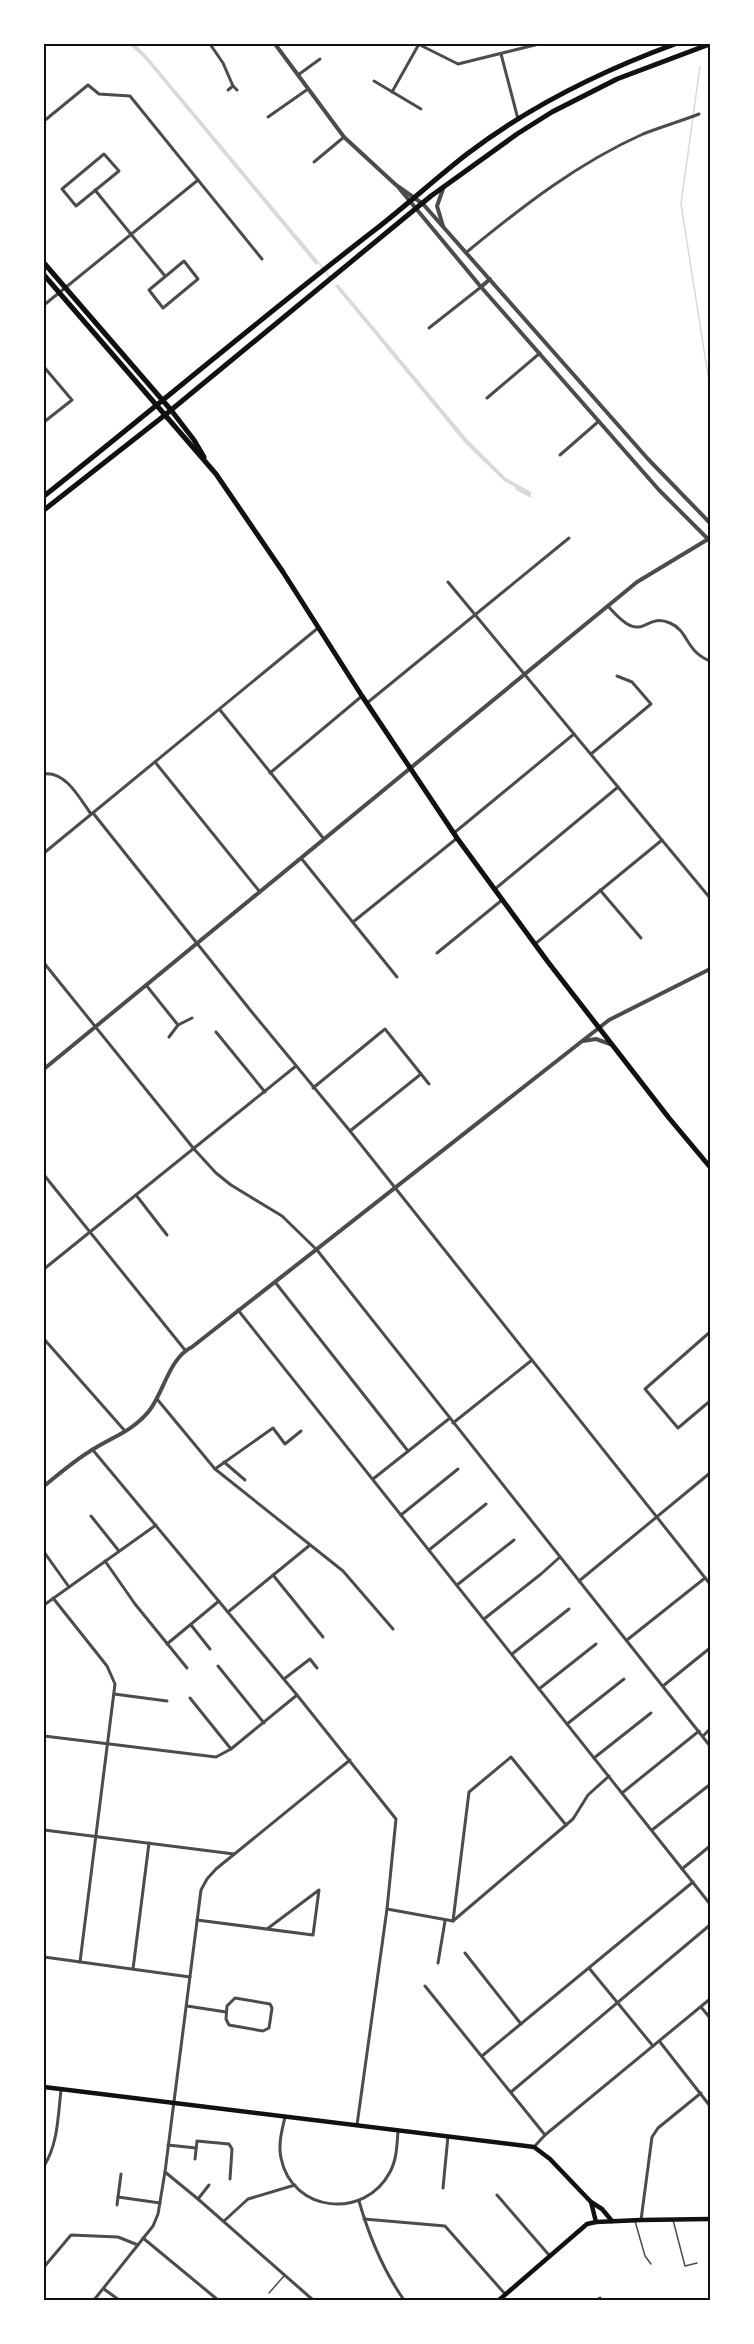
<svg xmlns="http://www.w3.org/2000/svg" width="754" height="2344" font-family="'PT Sans Narrow',sans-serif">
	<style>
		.water { fill: #d9d9d9 }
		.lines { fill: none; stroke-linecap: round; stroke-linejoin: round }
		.stream { stroke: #d9d9d9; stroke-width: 1.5 }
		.service { stroke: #4c4c4c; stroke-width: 1.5 }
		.minor { stroke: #4c4c4c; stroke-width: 3 }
		.tertiary { stroke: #4c4c4c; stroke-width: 4 }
		.secondary { stroke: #111; stroke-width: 4.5 }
		.trunk { stroke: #111; stroke-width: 5 }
		.neatline { fill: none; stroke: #111; stroke-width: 2 }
	</style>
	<rect width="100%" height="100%" fill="#fff"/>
	<g class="water">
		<polygon points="129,44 135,44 147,56 319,262 316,265 145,59"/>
		<polygon points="338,284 467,439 506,478 531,492 531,498 516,490 515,487 504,481 464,442 335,286"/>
	</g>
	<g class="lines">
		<g class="stream">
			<polyline points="700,66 681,204 710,388"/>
			<polyline points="319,263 329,276"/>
		</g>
		<g class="service">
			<polyline points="673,2220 685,2266 697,2263"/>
			<polyline points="635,2221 645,2256 651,2264"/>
			<polyline points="269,2293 284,2276"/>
		</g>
		<g class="minor">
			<polyline points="210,44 223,63 233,86 237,90"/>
			<polyline points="418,44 458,64 539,44"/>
			<polyline points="501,54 518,119"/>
			<polyline points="298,75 320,59"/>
			<polyline points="374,81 421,109"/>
			<polyline points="228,90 233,86"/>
			<polyline points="392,92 419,44"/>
			<polyline points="268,117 308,89"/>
			<polyline points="44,121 88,85 99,94 130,96 262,259"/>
			<polygon points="104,154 119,171 76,206 62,189"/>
			<polyline points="314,162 344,137"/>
			<polyline points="95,190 165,276"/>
			<path d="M468 251C523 206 578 163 643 134 661 127 681 121 699 114"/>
			<polygon points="184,261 198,279 163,308 149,290"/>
			<polyline points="44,305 198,180"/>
			<polyline points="429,328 481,287"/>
			<polyline points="44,367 72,400 44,422"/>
			<polyline points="487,398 540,353"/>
			<polyline points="560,455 599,421"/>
			<polyline points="448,582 710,898"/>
			<path d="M608 606C645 649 642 611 670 623 689 631 685 651 710 661"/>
			<polyline points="367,703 569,538"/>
			<polyline points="220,710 324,839"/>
			<polyline points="591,754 651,704 632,682 617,676"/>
			<polyline points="155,762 260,892"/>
			<polyline points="270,773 362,696"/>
			<path d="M44 774C66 771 80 799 91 814"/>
			<polyline points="93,813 251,1011 350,1131 710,1584"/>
			<polyline points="454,833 574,734"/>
			<polyline points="44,853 318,628"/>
			<polyline points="301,858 397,977"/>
			<polyline points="495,889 618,787"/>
			<polyline points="600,890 641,938"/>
			<polyline points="353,922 456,839"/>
			<polyline points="535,944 662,840"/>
			<polyline points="437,953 502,900"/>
			<polyline points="44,963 194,1149 216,1173 231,1185 282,1216 317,1250 710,1746"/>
			<polyline points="146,985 178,1025"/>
			<polyline points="216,1032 265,1092"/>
			<polyline points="169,1037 178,1025 192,1018"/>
			<polyline points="313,1088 385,1029 429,1084"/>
			<polyline points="350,1131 421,1074"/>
			<polyline points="44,1175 185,1350"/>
			<polyline points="136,1195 167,1235"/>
			<polyline points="44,1269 296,1066"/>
			<polyline points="275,1282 408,1451"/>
			<polyline points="238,1310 710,1904"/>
			<polyline points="710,1332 645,1389 678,1428 710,1401"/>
			<polyline points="44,1339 125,1431"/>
			<polyline points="157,1399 215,1469 343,1571 393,1629"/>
			<polyline points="453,1423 532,1360"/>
			<polyline points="92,1449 297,1695 396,1819 387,1909 357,2125"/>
			<polyline points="224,1462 245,1480"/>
			<polyline points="215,1469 273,1428 285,1444 301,1431"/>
			<polyline points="373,1479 450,1418"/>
			<polyline points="401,1515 458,1469"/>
			<polyline points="91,1516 119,1551"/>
			<polyline points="429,1550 486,1504"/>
			<polyline points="44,1552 69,1587"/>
			<polyline points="105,1561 135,1604 187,1668"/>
			<polyline points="273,1575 323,1637"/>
			<polyline points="579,1581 710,1473"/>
			<polyline points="457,1585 514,1540"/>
			<polyline points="53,1598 107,1666 115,1684 80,1962"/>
			<polyline points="44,1605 156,1525"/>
			<polyline points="228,1612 310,1545"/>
			<polyline points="484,1619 541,1574 560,1557"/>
			<polyline points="191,1625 210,1649"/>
			<polyline points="627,1640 705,1578"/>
			<polyline points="167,1644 219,1601"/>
			<polyline points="512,1654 569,1609"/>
			<polyline points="218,1666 264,1723"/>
			<polyline points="284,1679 310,1659 317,1668"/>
			<polyline points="663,1686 710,1648"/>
			<polyline points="539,1689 596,1644"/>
			<polyline points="114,1694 167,1701"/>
			<polyline points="190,1698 231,1749"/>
			<polyline points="567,1724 624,1679"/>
			<polyline points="44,1736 216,1757 231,1749 297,1695"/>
			<polyline points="703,1736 710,1729"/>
			<polyline points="594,1758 651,1713"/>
			<polyline points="622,1793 699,1731"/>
			<polyline points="44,1830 234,1854"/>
			<polyline points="652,1830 708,1786"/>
			<polyline points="682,1869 710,1846"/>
			<polyline points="387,1909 453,1921 573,1819 588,1795 609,1776"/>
			<polyline points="197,1920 313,1935 319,1890 267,1929"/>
			<polyline points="453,1921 469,1792 511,1757 566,1825"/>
			<polyline points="465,1953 521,2024"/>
			<polyline points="44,1957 190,1977"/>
			<polyline points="438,1963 445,1921"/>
			<polyline points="589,1968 653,2046"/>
			<polyline points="133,1969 149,1843"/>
			<polyline points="425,1986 545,2135"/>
			<polygon points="235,1998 270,2004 272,2008 269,2028 263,2031 229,2025 226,2019 227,2006"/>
			<polyline points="187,2006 226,2012"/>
			<polyline points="701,2007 710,2018"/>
			<polyline points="660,2042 710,2106"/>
			<polyline points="482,2056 693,1882"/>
			<polyline points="511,2092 710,1925"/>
			<path d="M285 2117C282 2130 278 2144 281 2158 292 2213 365 2220 390 2172 397 2159 397 2144 398 2131"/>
			<polyline points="168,2145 196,2148"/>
			<polyline points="534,2147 545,2135 710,1999"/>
			<polyline points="195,2159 197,2141 229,2144 232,2149 230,2179"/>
			<path d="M44 2166C58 2144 58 2116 61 2090"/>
			<polyline points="165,2172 198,2199 313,2300"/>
			<polyline points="443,2188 448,2136"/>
			<polyline points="497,2195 549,2255"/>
			<polyline points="118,2197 160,2203"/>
			<polyline points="198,2199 209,2185"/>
			<path d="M359 2201C369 2236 383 2270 404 2300"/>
			<polyline points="117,2205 121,2174"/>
			<polyline points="364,2219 445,2226 505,2294"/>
			<polyline points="641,2220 652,2137 658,2128 701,2093"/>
			<polyline points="224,2221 248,2199 295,2185"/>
			<polyline points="143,2238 218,2300"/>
			<polyline points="44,2267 71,2235 118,2237 138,2245"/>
			<polyline points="104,2289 119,2300"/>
			<polyline points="94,2300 153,2226 158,2214 165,2172 201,1890 207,1879 216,1869 350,1760"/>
			<polyline points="597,2300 600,2298"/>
		</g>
		<g class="tertiary">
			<polyline points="275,44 344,137 396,185 423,204 648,459 710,523"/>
			<polyline points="399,188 481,287 659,490 709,540"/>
			<polyline points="443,189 437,206 443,226"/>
			<polyline points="481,287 490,279"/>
			<polyline points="583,1041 596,1039 610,1044"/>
			<polyline points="44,1069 637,582 710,538"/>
			<path d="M44 1486C59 1474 75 1460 92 1450 112 1437 133 1431 149 1411 164 1392 169 1358 192 1347L609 1020 710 969"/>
		</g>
		<g class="secondary">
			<polyline points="44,2087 534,2147 550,2159 591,2202 596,2222"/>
			<polyline points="591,2202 602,2209 612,2221"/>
			<polyline points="499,2300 587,2224 596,2222 641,2220 710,2219"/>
		</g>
		<g class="trunk">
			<polyline points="44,263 171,410 194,440 204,457"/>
			<polyline points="44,275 216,474 283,572 362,696 457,838 548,962 669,1118 710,1167"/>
			<path d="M44 496C155 408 263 316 376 229 407 205 436 178 467 154 530 106 601 71 675 44"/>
			<polyline points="44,510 165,415 431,196 517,134 552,112 617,79 710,44"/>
		</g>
	</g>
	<rect width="754" height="2344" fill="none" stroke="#ffffff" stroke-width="90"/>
	<rect x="45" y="45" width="664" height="2254" class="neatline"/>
</svg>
